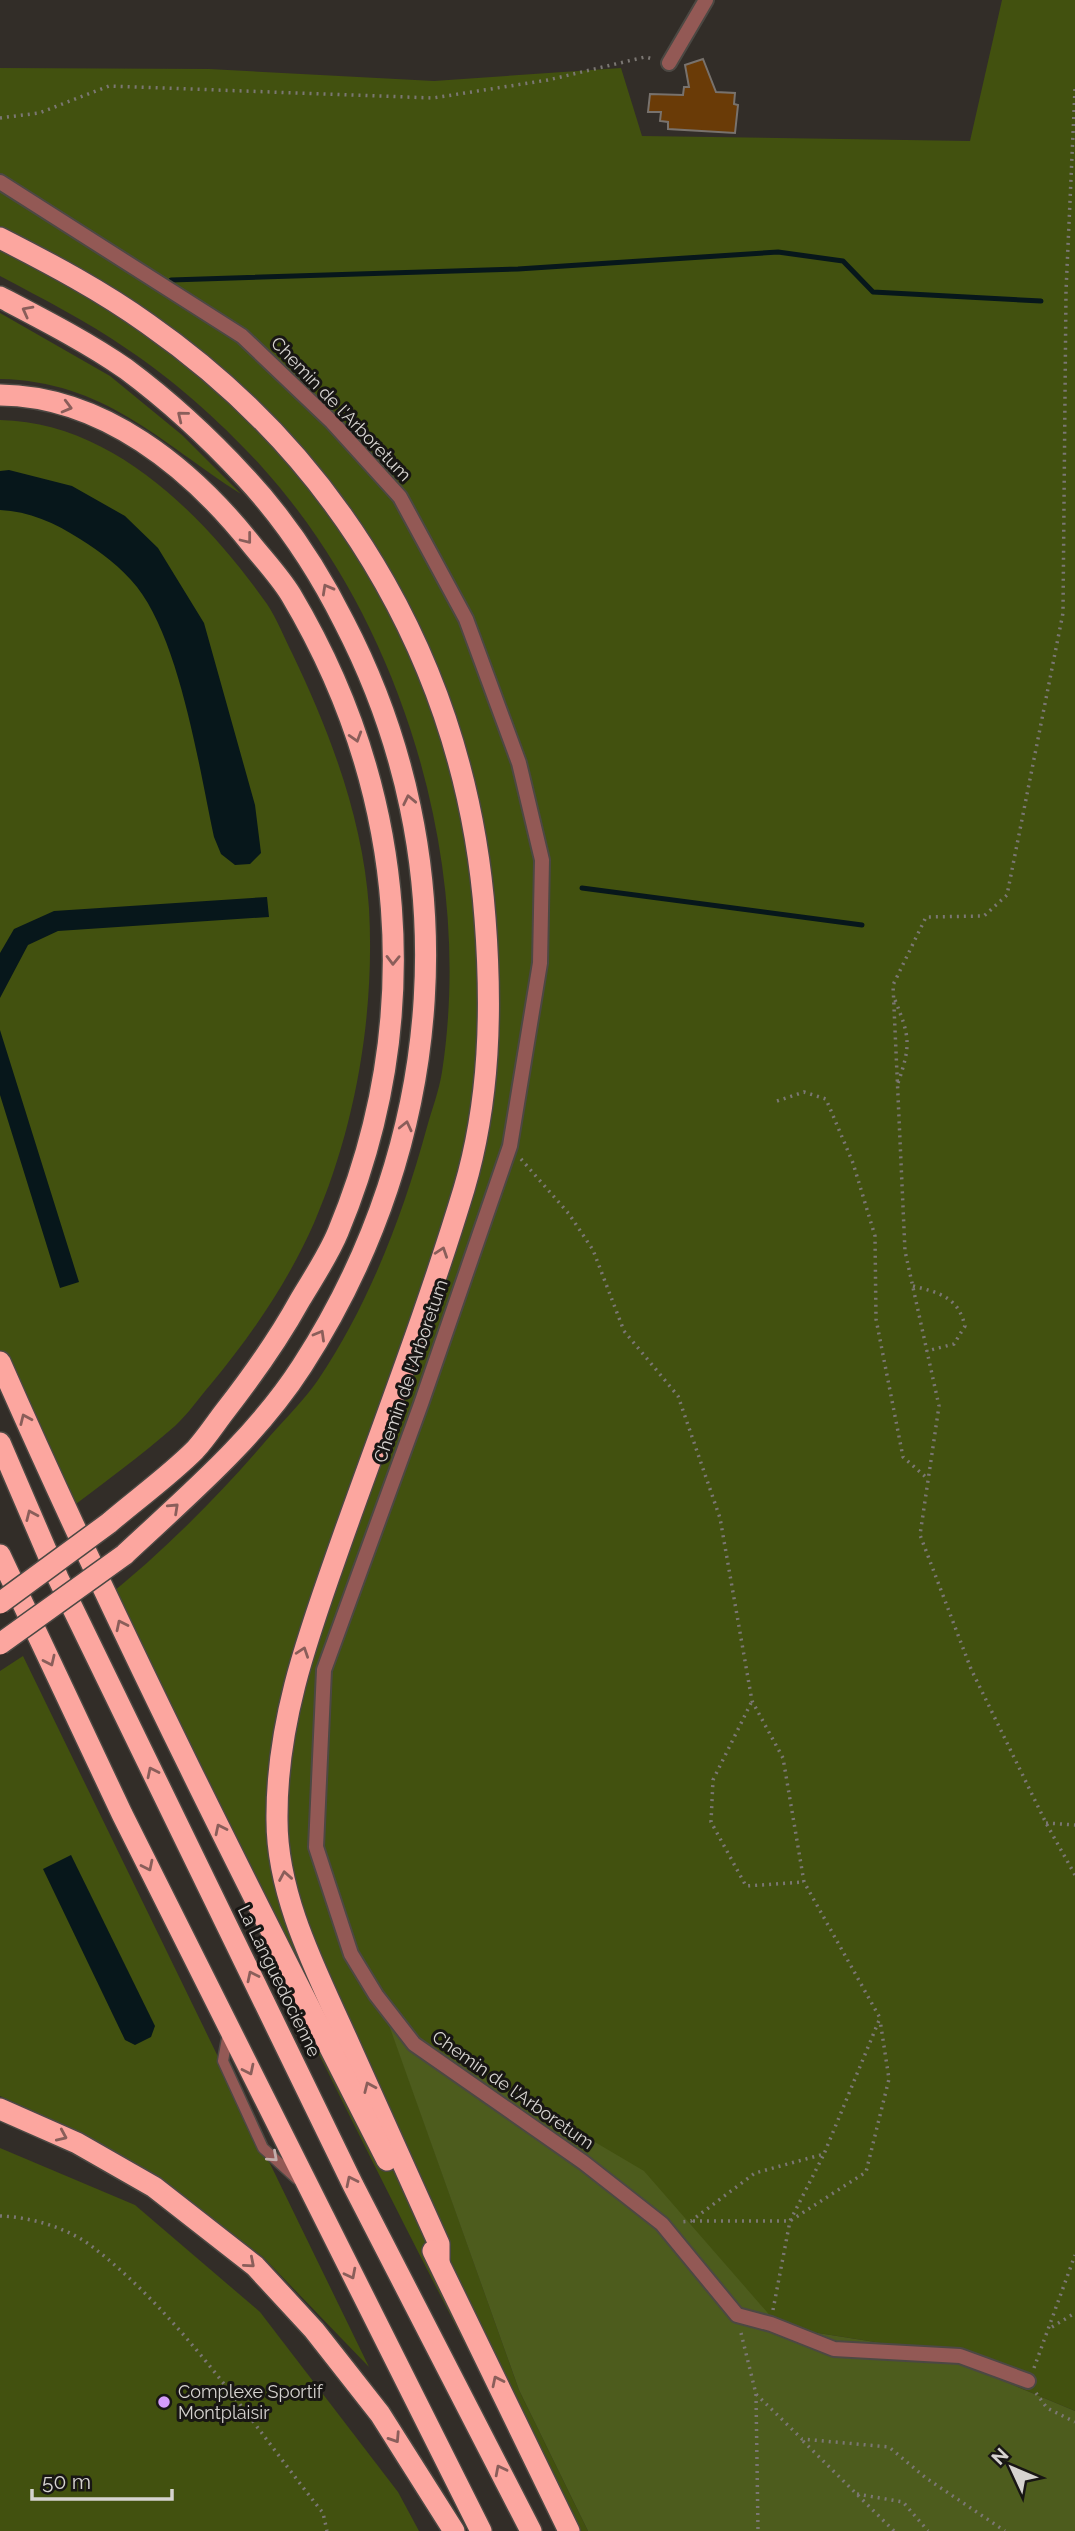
<svg xmlns="http://www.w3.org/2000/svg" width="1075" height="2531" font-family="Raleway,sans-serif">
	<style>
		.green { fill: #42510f }
		.forest { fill: #4d5c1d }
		.water { fill: #07171b }
		.lines { fill: none; stroke-linecap: round; stroke-linejoin: round }
		.stream { stroke: #07171b; stroke-width: 5 }
		.building { fill: #6a3b07; stroke: #78726d; stroke-width: 2 }
		.service-casing { stroke: #4c4843; stroke-width: 13 }
		.minor-casing { stroke: #4c4843; stroke-width: 18 }
		.motorway-casing { stroke: #4c4843; stroke-width: 24 }
		.path { stroke: #7b7773; stroke-width: 3.5; stroke-dasharray: 2 5; stroke-linecap: butt }
		.service { stroke: #935955; stroke-width: 10 }
		.minor { stroke: #935955; stroke-width: 14 }
		.motorway { stroke: #fca69f; stroke-width: 21 }
		.motorway-bridge-casing { stroke: #4c4843; stroke-width: 24; stroke-linecap: butt }
		.motorway-bridge { stroke: #fca69f; stroke-width: 21 }
		.oneway { stroke: #8a5e5a }
		.oneway2 { stroke: #c2aeab }
		.poi-dot { fill: #d49cfb; stroke: #181614; stroke-width: 2.5 }
		.labels { text-anchor: middle; stroke-width: 6; stroke-linejoin: round; paint-order: stroke }
		.street-label { font-size: 18px; fill: #d6d3d0; stroke: #181614 }
		.poi-label { font-size: 18px; fill: #d6d3d0; stroke: #181614; text-anchor: start }
	</style>
	<rect width="100%" height="100%" fill="#322d28"/>
	<g class="green">
		<path d="M1002 0H1075V2411L932 2351 780 2327 385 2012 519 2390 588 2531H561C403 2224 246 1916 102 1601 163 1552 219 1496 270 1436 286 1418 304 1400 318 1380 369 1304 403 1215 427 1127 432 1109 439 1091 442 1072 474 864 403 623 262 467 223 424 175 381 127 349 87 321 43 299 0 276V68L209 69 434 81 621 68 642 136 970 141Z"/>
		<path d="M0 313 110 376 182 435 241 494C160 442 104 381 0 379Z"/>
		<path d="M0 420C114 422 206 518 267 604 277 619 284 637 292 653 330 732 363 819 369 908 375 1013 356 1126 314 1223 288 1282 251 1336 211 1384 199 1398 188 1414 175 1426 141 1456 103 1483 67 1511L0 1350Z"/>
		<polygon points="23,1656 369,2367 263,2257 160,2178 82,2133 0,2096 0,1671"/>
		<polygon points="0,2148 135,2205 260,2312 398,2492 419,2531 0,2531"/>
	</g>
	<polygon class="forest" points="384,2011 422,2040 644,2171 780,2327 932,2351 1075,2411 1075,2531 588,2531 519,2390"/>
	<g class="water">
		<path d="M9 470 72 486 125 516 158 548 204 623 255 805 261 853 250 864 235 865 221 854 214 837C199 767 180 642 137 587 121 567 101 552 80 539 55 523 29 511 0 510V471Z"/>
		<polygon points="267,897 269,917 58,931 28,945 0,998 0,953 14,929 54,911"/>
		<polygon points="0,1019 0,1030 79,1282 60,1288 0,1095"/>
		<polygon points="71,1855 155,2026 151,2037 135,2045 125,2040 43,1869"/>
	</g>
	<g class="lines">
		<g class="stream">
			<polyline points="171,280 518,269 778,252 843,261 873,292 1041,301"/>
			<polyline points="582,888 862,925"/>
		</g>
	</g>
	<polygon class="building" points="703,59 716,92 735,93 734,104 738,105 735,133 668,129 668,122 660,121 661,112 648,112 650,94 683,95 684,87 689,87 685,65"/>
	<g class="lines">
		<defs>
			<polyline id="service" points="228,2033 223,2061 263,2148 297,2179"/>
			<g id="minor">
				<polyline points="669,63 706,0"/>
				<polyline points="0,182 242,336 332,422 400,497 466,619 519,763 542,860 540,963 510,1146 421,1404 324,1670 316,1847 351,1954 376,1995 414,2044 583,2162 662,2224 737,2315 771,2324 834,2349 960,2356 1028,2381"/>
			</g>
			<g id="motorway">
				<path d="M0 238C51 264 102 291 148 324 348 464 467 676 485 918 492 1009 490 1101 464 1189 429 1305 385 1419 344 1534 311 1628 276 1718 277 1820 277 1899 319 1976 350 2046 380 2112 409 2178 439 2244V2262"/>
				<path d="M0 297C42 319 87 342 126 369 169 401 209 438 245 477 285 520 318 570 344 622 468 861 448 1140 302 1366 255 1439 187 1496 124 1555"/>
				<path d="M0 395C103 396 191 468 252 545 265 561 280 577 291 595 408 792 426 1020 338 1232 328 1256 313 1278 300 1300 278 1340 253 1375 225 1411 215 1424 206 1438 195 1450 169 1476 137 1499 109 1523"/>
				<path d="M0 1362C119 1633 253 1897 387 2160"/>
				<polyline points="0,1443 58,1578 353,2185 531,2531"/>
				<polyline points="0,1555 122,1814 481,2531"/>
				<polyline points="0,2109 77,2143 154,2187 255,2266 314,2330 380,2414 454,2531"/>
				<polyline points="433,2251 569,2531"/>
			</g>
		</defs>
		<use href="#service" class="service-casing"/>
		<use href="#minor" class="minor-casing"/>
		<use href="#motorway" class="motorway-casing"/>
		<g class="path">
			<polyline points="1075,89 1066,291 1063,613 1007,895 984,916 926,917 893,985 905,1251 939,1406 920,1535 971,1669 1046,1823 1075,1875"/>
			<polyline points="0,118 39,113 109,86 433,98 548,80 645,57 653,59"/>
			<path d="M895 1000C910 1037 911 1045 898 1083"/>
			<polyline points="777,1101 804,1092 826,1099 853,1163 875,1236 876,1319 903,1457 928,1479"/>
			<polyline points="521,1159 569,1214 593,1250 624,1331 678,1396 720,1518 752,1701 783,1758 804,1882 880,2018 824,2154 755,2173 691,2221 679,2222"/>
			<path d="M913 1286C940 1293 958 1297 965 1326L954 1344 927 1351"/>
			<polyline points="751,1703 713,1780 711,1822 746,1886 804,1882"/>
			<polyline points="1046,1823 1075,1825"/>
			<path d="M0 2216C31 2217 69 2228 94 2248 183 2317 253 2425 323 2513L327 2531"/>
			<polyline points="693,2221 790,2221 866,2172 889,2079 880,2020"/>
			<polyline points="773,2310 790,2221 824,2154"/>
			<polyline points="1052,2327 1075,2313"/>
			<polyline points="741,2333 756,2394 802,2439 889,2447 926,2478 1005,2531"/>
			<polyline points="1034,2368 1075,2255"/>
			<polyline points="1036,2393 1047,2408 1075,2422"/>
			<polyline points="756,2394 758,2531"/>
			<polyline points="803,2441 894,2531"/>
			<polyline points="857,2494 903,2502 928,2531"/>
		</g>
		<use href="#service" class="service"/>
		<use href="#minor" class="minor"/>
		<use href="#motorway" class="motorway"/>
		<defs>
			<g id="motorway-bridge">
				<polyline points="0,1603 109,1523"/>
				<polyline points="0,1644 124,1555"/>
			</g>
		</defs>
		<use href="#motorway-bridge" class="motorway-bridge-casing"/>
		<use href="#motorway-bridge" class="motorway-bridge"/>
	</g>
	<defs><path id="oneway-chevron" d="M-2-3.5L2.5 0L-2 3.5" fill="none" stroke-width="1.6" stroke-linecap="round" stroke-linejoin="round" transform="scale(1.75)"/></defs>
	<g class="oneway">
		<use href="#oneway-chevron" transform="translate(27 311) rotate(-152)"/>
		<use href="#oneway-chevron" transform="translate(67 407) rotate(15)"/>
		<use href="#oneway-chevron" transform="translate(182 416) rotate(-141)"/>
		<use href="#oneway-chevron" transform="translate(247 539) rotate(52)"/>
		<use href="#oneway-chevron" transform="translate(327 589) rotate(-119)"/>
		<use href="#oneway-chevron" transform="translate(356 737) rotate(73)"/>
		<use href="#oneway-chevron" transform="translate(409 800) rotate(-102)"/>
		<use href="#oneway-chevron" transform="translate(393 960) rotate(91)"/>
		<use href="#oneway-chevron" transform="translate(406 1126) rotate(-77)"/>
		<use href="#oneway-chevron" transform="translate(442 1252) rotate(-71)"/>
		<use href="#oneway-chevron" transform="translate(320 1335) rotate(-60)"/>
		<use href="#oneway-chevron" transform="translate(25 1419) rotate(-114)"/>
		<use href="#oneway-chevron" transform="translate(174 1508) rotate(-43)"/>
		<use href="#oneway-chevron" transform="translate(31 1515) rotate(-114)"/>
		<use href="#oneway-chevron" transform="translate(121 1625) rotate(-116)"/>
		<use href="#oneway-chevron" transform="translate(303 1652) rotate(-71)"/>
		<use href="#oneway-chevron" transform="translate(50 1661) rotate(65)"/>
		<use href="#oneway-chevron" transform="translate(152 1772) rotate(-116)"/>
		<use href="#oneway-chevron" transform="translate(220 1829) rotate(-116)"/>
		<use href="#oneway-chevron" transform="translate(148 1866) rotate(64)"/>
		<use href="#oneway-chevron" transform="translate(285 1876) rotate(-100)"/>
		<use href="#oneway-chevron" transform="translate(252 1976) rotate(-116)"/>
		<use href="#oneway-chevron" transform="translate(249 2070) rotate(64)"/>
		<use href="#oneway-chevron" transform="translate(369 2087) rotate(-114)"/>
		<use href="#oneway-chevron" transform="translate(62 2136) rotate(24)"/>
		<use href="#oneway-chevron" transform="translate(351 2181) rotate(-116)"/>
		<use href="#oneway-chevron" transform="translate(250 2263) rotate(41)"/>
		<use href="#oneway-chevron" transform="translate(351 2274) rotate(63)"/>
		<use href="#oneway-chevron" transform="translate(497 2381) rotate(-116)"/>
		<use href="#oneway-chevron" transform="translate(395 2438) rotate(57)"/>
		<use href="#oneway-chevron" transform="translate(500 2470) rotate(-117)"/>
	</g>
	<use class="oneway2" href="#oneway-chevron" transform="translate(273 2157) rotate(42)"/>
	<circle class="poi-dot" cx="164" cy="2402" r="7"/>
	<g class="labels">
		<g class="street-label">
			<text transform="translate(341 409) rotate(46)" y="6">Chemin de l'Arboretum</text>
			<text transform="translate(411 1371) rotate(-71)" y="6">Chemin de l'Arboretum</text>
			<text transform="translate(279 1981) rotate(64)" y="6">La Languedocienne</text>
			<text transform="translate(513 2090) rotate(35)" y="6">Chemin de l'Arboretum</text>
		</g>
		<g class="poi-label">
			<text x="178" y="2398">Complexe Sportif<tspan x="178" dy="21">Montplaisir</tspan></text>
		</g>
	</g>
	<g transform="translate(1012 2468) rotate(314)" stroke="#181614" stroke-width="5" paint-order="stroke">
	<path d="M0-5L12 26L0 18L-12 26Z" fill="#d6d3d0"/>
	<text y="-10" font-size="19" font-weight="bold" text-anchor="middle" fill="#d6d3d0">N</text>
	</g>
	<path d="M32 2489v10h140v-10" fill="none" stroke="#d6d3d0" stroke-width="3.5"/>
	<text x="42" y="2489" font-size="21" fill="#d6d3d0" stroke="#181614" stroke-width="5" paint-order="stroke">50 m</text>
</svg>
